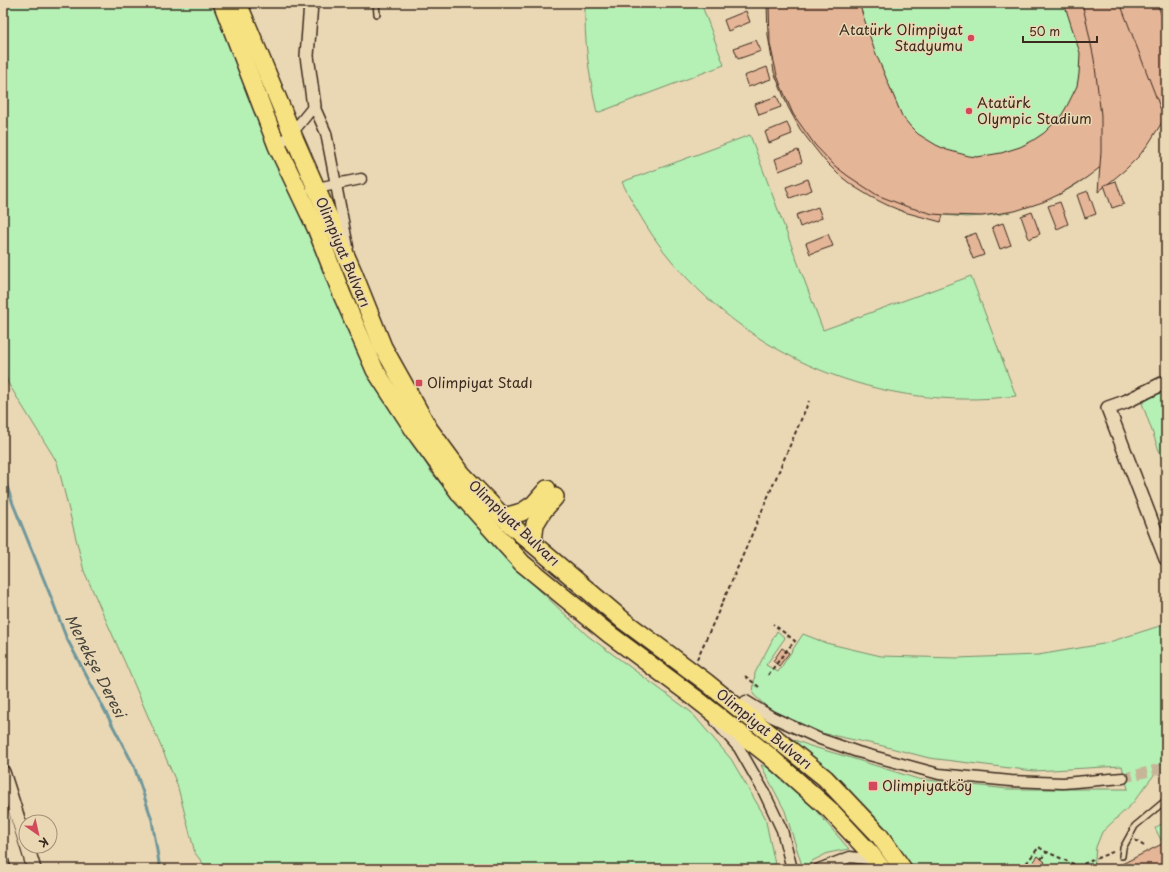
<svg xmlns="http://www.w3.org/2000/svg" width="1169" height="872" font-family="'Playpen Sans',sans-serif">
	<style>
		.green { fill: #b5f0b5; stroke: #788d6a }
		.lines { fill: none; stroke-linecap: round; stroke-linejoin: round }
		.stream { stroke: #6f979b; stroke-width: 3 }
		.building { fill: #e5b597; stroke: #3b2a1e }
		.minor-tunnel { stroke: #c7b597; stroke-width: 10; stroke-dasharray: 10 5; stroke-linecap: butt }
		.service-casing { stroke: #3b2a1e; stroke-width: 8 }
		.minor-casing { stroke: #3b2a1e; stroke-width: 13 }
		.tertiary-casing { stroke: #3b2a1e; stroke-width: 16 }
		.primary-casing { stroke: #3b2a1e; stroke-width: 20 }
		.path { stroke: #3b2a1e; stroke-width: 2; stroke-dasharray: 4 3; stroke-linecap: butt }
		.service { stroke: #ead8b5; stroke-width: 5 }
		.minor { stroke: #ead8b5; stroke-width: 10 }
		.tertiary { stroke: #ead8b5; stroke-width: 13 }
		.primary { stroke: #f7e281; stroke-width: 17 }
		.poi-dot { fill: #d1495b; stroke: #ead8b5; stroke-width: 1.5 }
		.labels { text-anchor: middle; stroke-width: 3; stroke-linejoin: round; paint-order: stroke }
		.poi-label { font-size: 14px; fill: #3b2a1e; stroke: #ead8b5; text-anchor: start }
		.street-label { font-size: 14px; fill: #3b2a1e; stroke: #ead8b5 }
		.water-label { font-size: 15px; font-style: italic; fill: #48453d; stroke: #ead8b5 }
	</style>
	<rect width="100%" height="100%" fill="#ead8b5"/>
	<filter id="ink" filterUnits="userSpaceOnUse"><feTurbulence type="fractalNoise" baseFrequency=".025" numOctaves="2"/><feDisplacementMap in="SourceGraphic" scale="8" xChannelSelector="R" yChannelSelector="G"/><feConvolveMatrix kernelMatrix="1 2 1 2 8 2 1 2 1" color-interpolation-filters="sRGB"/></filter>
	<g filter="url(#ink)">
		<g class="green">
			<polygon points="3,3 212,3 273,154 349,326 388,400 431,472 497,550 588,636 691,712 731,759 765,817 776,869 207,869 195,853 177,784 126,665 84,571 57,462 8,383 3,367"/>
			<path d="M585 3H701L724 65 597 113C589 76 584 40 585 3Z"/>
			<polygon points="769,3 1166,3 1108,160 1086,178 1074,186 1060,194 1030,206 1002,214 982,216 966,217 933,214"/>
			<path d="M750 135 823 330 971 276 1016 396C880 413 747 358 663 250 647 229 634 206 622 182Z"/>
			<polygon points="1166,389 1166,470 1142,403"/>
			<polygon points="1166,624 1166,759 1132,804 1102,832 1096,847 1094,869 912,869 898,851 782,735 810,746 848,757 918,779 1008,789 1128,789 1122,766 1034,771 929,758 883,746 812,731 768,708 753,694 755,673 777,631 785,638 766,665 778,672 803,634 826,643 881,656 957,658 1038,655 1103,644"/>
			<polygon points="761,765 767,767 812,806 849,849 828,853 812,861 807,869 803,869 785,811"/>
			<polygon points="1166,821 1166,850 1155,828"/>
		</g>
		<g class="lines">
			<polyline class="stream" points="3,475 13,504 51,597 66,637 134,766 152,820 160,869"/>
		</g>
		<g class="building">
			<polygon points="767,3 828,3 874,128 882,141 904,166 916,176 931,185 950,192 941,222 904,212 887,205 871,197 853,186 839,175 825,161 813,146 800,129 788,107 774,72 768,35"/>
			<polygon points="769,3 859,3 874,49 902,116 910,126 918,134 936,145 947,150 969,156 977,157 1001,153 1020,147 1032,141 1044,133 1061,116 1067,106 1077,86 1079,74 1080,53 1064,3 1166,3 1166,50 1156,87 1151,100 1140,119 1131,133 1118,150 1098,169 1086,178 1060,194 1043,202 1015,211 982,216 947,215 933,214 908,207 877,195 848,176 835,166 815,145 793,114 781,86 777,75 770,44"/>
			<polygon points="1082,3 1166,3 1166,116 1149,143 1139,156 1126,169 1098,192 1101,152 1101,115 1094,59 1086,20"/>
			<polygon points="1120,3 1157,3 1166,27 1166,114 1163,115"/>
			<polygon points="746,11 750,22 728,31 724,20"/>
			<polygon points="756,40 761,51 738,59 734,48"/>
			<polygon points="767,67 771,79 748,87 744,76"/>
			<polygon points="777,96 781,107 759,115 755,104"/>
			<polygon points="787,123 792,134 769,143 765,132"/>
			<polygon points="798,150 802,162 779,171 775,159"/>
			<polygon points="808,179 812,190 790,198 786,187"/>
			<polygon points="1116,181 1124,204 1112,208 1104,185"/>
			<polygon points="1088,191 1096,214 1085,218 1077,195"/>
			<polygon points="1060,202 1068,224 1057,229 1048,206"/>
			<polygon points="818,207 822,218 800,227 796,215"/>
			<polygon points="1032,212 1040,234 1029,239 1021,216"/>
			<polygon points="1003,223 1011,245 1000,249 992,227"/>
			<polygon points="976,233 984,255 973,259 965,237"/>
			<polygon points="828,234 833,246 810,254 806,243"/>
			<polygon points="782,648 789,653 779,666 773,661"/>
			<polygon points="1166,842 1166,869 1112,869"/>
			<polygon points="1038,856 1045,862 1039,869 1028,869"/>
		</g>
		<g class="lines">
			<polyline class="minor-tunnel" points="1123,778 1166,767"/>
			<defs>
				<g id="service">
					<polyline points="376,3 377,14"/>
					<polyline points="1122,856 1123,848 1135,826 1166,800"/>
				</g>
				<g id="minor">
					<polyline points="277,146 292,133 314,106 326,133 348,247"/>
					<polyline points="312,189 361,179"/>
					<polyline points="746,701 772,717 820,739 858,752 939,774 1011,781 1063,783 1123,778"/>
					<polyline points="716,722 739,748 763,790 782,830 792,869"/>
					<polyline points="819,869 850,857 875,860"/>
				</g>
				<g id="tertiary">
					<polyline points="311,3 307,56 314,106"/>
					<polyline points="1166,382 1125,402 1108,408 1166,559"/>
					<polyline points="3,772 26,844"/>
					<polyline points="3,816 19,869"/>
					<polyline points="27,846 34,869"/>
				</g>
				<g id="primary">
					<polyline points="222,3 277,146 316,228 343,297 375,370 418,436 461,495 522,563 609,634 695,698 768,755 830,810 871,854 882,869"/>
					<polyline points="238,3 292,133 353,272 383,347 429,429 462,474 512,526 624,621 706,682 825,778 879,835 903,869"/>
					<polyline points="504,517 522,512 534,504 547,489"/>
					<polyline points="533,543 535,524 543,511 555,497"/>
				</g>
			</defs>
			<use href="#service" class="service-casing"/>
			<use href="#minor" class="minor-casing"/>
			<use href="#tertiary" class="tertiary-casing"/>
			<use href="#primary" class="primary-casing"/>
			<g class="path">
				<polyline points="697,659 725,597 809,401"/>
				<polyline points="768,675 786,651 795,641 773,624"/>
				<polyline points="745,676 759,687"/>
				<polyline points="1135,840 1144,846"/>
				<polyline points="1041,859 1047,852 1078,866 1115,851"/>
				<polyline points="1022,869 1039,847 1046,852"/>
			</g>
			<use href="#service" class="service"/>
			<use href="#minor" class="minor"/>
			<use href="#tertiary" class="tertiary"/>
			<use href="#primary" class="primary"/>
		</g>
	</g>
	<g class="poi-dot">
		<circle cx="971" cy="38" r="4"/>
		<circle cx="969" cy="111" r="4"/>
		<rect x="415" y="379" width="8" height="8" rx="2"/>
		<rect x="868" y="781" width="10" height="10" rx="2"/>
	</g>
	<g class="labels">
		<g class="poi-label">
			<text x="963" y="35" text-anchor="end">Atatürk Olimpiyat<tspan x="963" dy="16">Stadyumu</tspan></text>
			<text x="977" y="108">Atatürk<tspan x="977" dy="16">Olympic Stadium</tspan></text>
			<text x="427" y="388">Olimpiyat Stadı</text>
			<text x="882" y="791">Olimpiyatköy</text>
		</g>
		<g class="street-label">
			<text transform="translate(343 252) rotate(67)" y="5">Olimpiyat Bulvarı</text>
			<text transform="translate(514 523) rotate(43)" y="5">Olimpiyat Bulvarı</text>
			<text transform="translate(764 729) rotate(39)" y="5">Olimpiyat Bulvarı</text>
		</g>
		<g class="water-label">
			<text transform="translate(95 666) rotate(63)" y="5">Menekşe Deresi</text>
		</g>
	</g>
	<rect width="1169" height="872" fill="none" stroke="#ead8b5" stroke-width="16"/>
	<rect x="8" y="8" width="1153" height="856" fill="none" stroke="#3b2a1e" stroke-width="1.5" filter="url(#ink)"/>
	<g transform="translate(38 834) rotate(146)"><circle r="19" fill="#ead8b5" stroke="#a49279"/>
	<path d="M0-3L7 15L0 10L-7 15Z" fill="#d1495b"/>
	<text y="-6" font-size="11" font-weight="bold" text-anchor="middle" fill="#3b2a1e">K</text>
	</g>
	<path d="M1023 36v6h74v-6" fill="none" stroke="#3b2a1e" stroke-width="2"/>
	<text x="1029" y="36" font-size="12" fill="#3b2a1e" stroke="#ead8b5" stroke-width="3" paint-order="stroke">50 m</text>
</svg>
